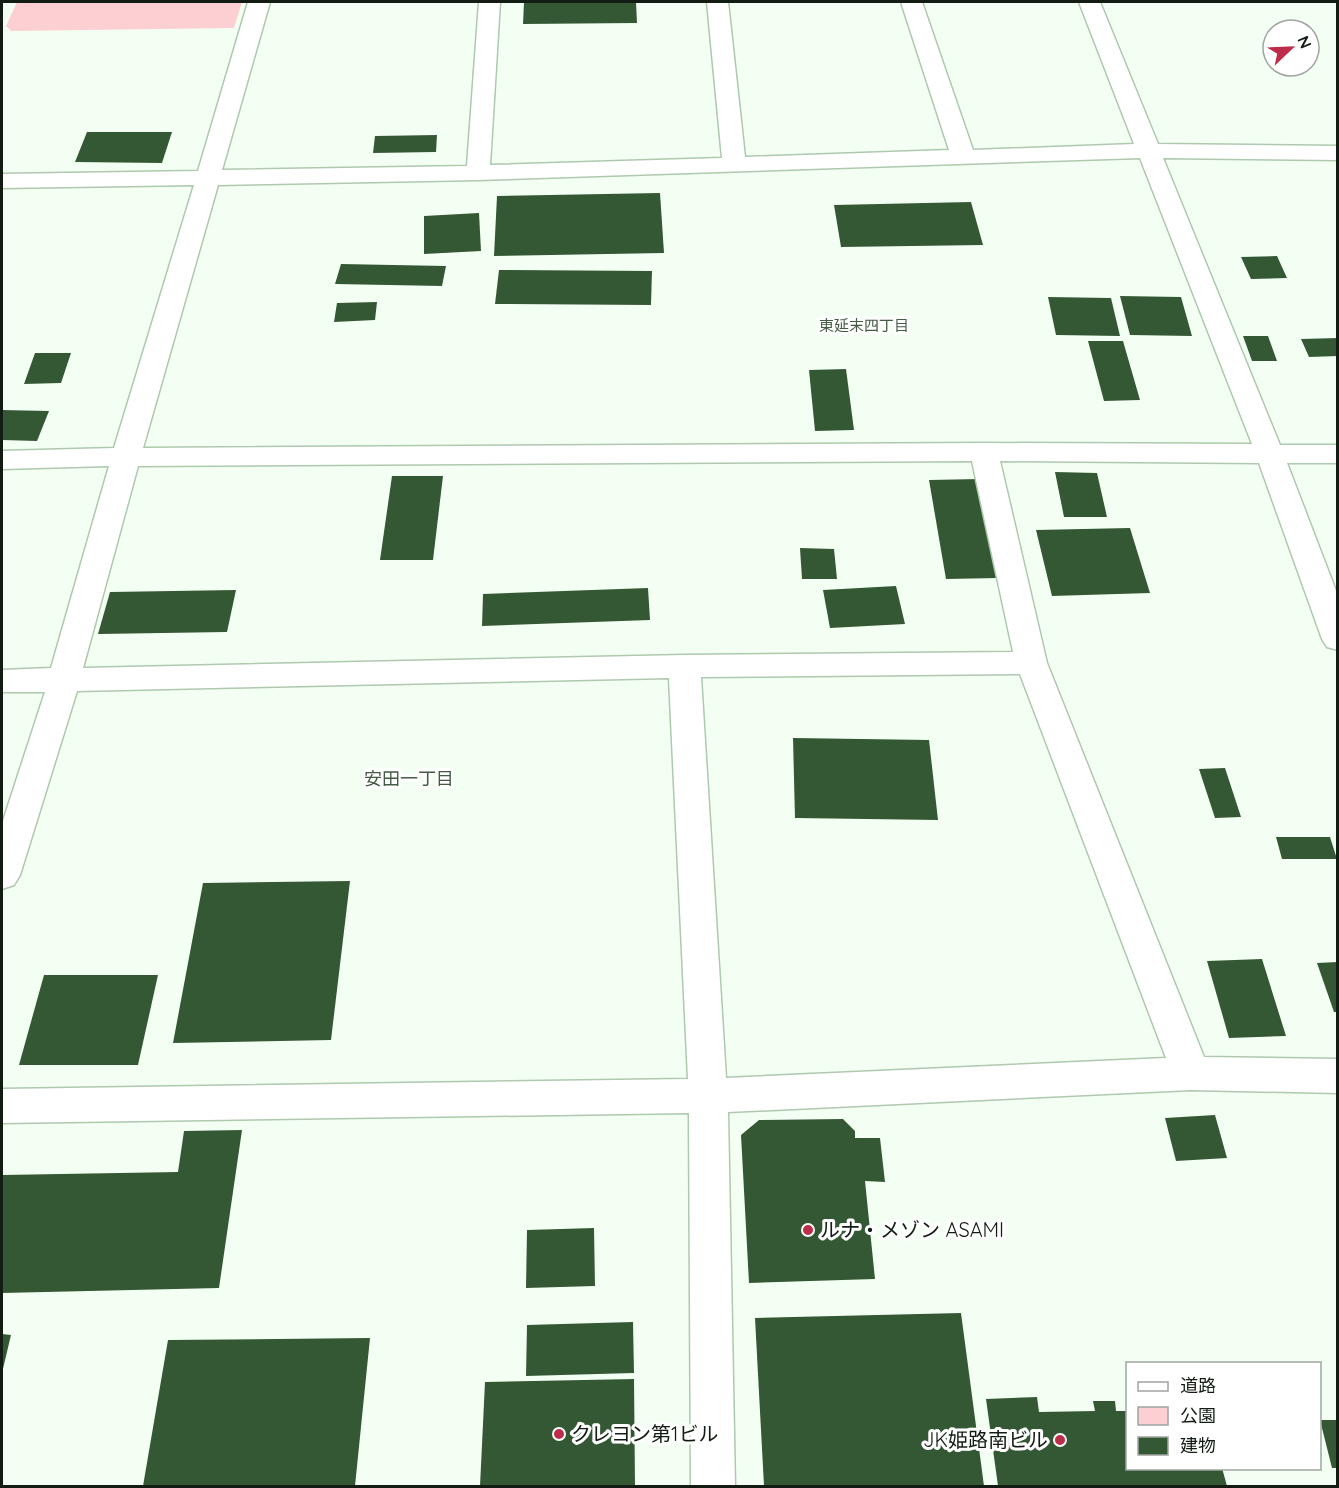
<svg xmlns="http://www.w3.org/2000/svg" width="1339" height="1488" font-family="Quicksand,'Noto Sans JP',sans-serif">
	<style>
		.green { fill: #fcd0d2 }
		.building { fill: #355834 }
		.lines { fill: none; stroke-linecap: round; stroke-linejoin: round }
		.minor-casing { stroke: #aec9ad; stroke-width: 3 }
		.minor { fill: #fff; fill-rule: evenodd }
		.poi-dot { fill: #bd2c48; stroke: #fff; stroke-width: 2 }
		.labels { text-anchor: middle; stroke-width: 6; stroke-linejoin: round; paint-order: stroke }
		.far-neighbourhood-label { font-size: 15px; fill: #445c43; stroke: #fff }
		.neighbourhood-label { font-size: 18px; fill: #445c43; stroke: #fff }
		.near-poi-label { font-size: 20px; fill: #121c12; stroke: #fff; text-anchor: start }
	</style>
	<rect width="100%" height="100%" fill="#f4fff3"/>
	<polygon class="green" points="17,2 242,2 234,28 11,31 6,26"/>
	<g class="building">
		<polygon points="524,2 636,2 637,23 523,24"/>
		<polygon points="87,132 172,132 162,163 75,162"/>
		<polygon points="437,135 436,152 373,153 375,136"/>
		<polygon points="660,193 664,253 494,256 497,196"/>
		<polygon points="971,202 983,245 841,247 834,205"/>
		<polygon points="479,213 481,251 424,254 424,216"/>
		<polygon points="1277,256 1287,278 1251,279 1241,257"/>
		<polygon points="341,264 446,266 442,286 335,284"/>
		<polygon points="499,270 652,271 651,305 495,304"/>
		<polygon points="1120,296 1181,297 1192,336 1130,335"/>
		<polygon points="1048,297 1111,298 1120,336 1056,335"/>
		<polygon points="377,302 375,320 334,322 337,303"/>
		<polygon points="1243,336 1268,336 1277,361 1252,361"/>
		<polygon points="1338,338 1338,356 1309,357 1301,339"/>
		<polygon points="1088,341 1123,341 1140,400 1104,401"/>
		<polygon points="35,353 71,353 61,383 24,384"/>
		<polygon points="846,369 854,430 815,431 809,370"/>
		<polygon points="2,410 49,411 37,441 2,440"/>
		<polygon points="1055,472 1097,473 1107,517 1064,517"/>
		<polygon points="392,476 443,476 433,560 380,560"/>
		<polygon points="979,479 999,578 946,579 929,480"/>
		<polygon points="1130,528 1150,593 1052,596 1036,530"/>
		<polygon points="800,548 834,549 837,579 802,579"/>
		<polygon points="896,586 905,624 830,628 823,590"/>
		<polygon points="648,588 650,620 482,626 483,594"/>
		<polygon points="236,590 227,632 98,634 110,592"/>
		<polygon points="793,738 929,740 938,820 795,818"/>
		<polygon points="1225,768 1241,817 1215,818 1199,769"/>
		<polygon points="1276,837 1330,837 1337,859 1282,859"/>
		<polygon points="350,881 331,1040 173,1043 203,883"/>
		<polygon points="1262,959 1286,1036 1229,1038 1207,961"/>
		<polygon points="1338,962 1338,1012 1334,1012 1317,963"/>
		<polygon points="44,975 158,975 138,1065 19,1065"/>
		<polygon points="1215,1115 1227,1158 1176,1161 1165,1118"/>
		<polygon points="843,1119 855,1131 855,1138 880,1138 885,1182 865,1181 875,1279 749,1283 741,1135 759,1120"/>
		<polygon points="242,1130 219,1288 2,1293 2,1175 178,1172 184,1131"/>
		<polygon points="594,1228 595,1286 526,1288 527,1230"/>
		<polygon points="961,1313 984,1486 764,1486 755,1318"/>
		<polygon points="633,1322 634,1373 526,1376 527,1325"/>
		<polygon points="2,1334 11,1335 2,1373"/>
		<polygon points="370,1338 355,1486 143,1486 168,1340"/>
		<polygon points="634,1379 635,1486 480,1486 485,1382"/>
		<polygon points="1037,1397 1039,1412 1095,1411 1093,1401 1115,1401 1116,1411 1128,1411 1128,1468 1222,1468 1227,1486 998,1486 986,1399"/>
		<polygon points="1320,1420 1338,1420 1338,1468 1332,1468"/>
	</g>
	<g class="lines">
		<defs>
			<path id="minor" d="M248 2H270L222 170 467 166 479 2H500L490 165 722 158 707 2H728L745 157 949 150 901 2H922L973 150 1134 144 1079 2H1100L1158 144 1338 146V160L1163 158 1280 445H1338V463H1287L1338 596V650L1327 647 1322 639 1259 463 1000 461 1047 663 1204 1057 1338 1059V1093L1191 1090 728 1112 735 1486H691L689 1113 2 1123V1089L688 1079 669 678 77 691 20 875 14 885 2 889V824L45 692H2V670L51 668 109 466 2 469V451L114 448 194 185 2 188V174L198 171ZM1140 158 1252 444 984 443 143 448 218 185 478 180ZM972 461 1013 652 684 655 83 668 138 466ZM1020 674 1166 1058 726 1078 701 677Z"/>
		</defs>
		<use href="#minor" class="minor-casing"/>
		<use href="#minor" class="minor"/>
	</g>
	<g class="poi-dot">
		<circle cx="808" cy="1230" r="6"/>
		<circle cx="559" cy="1434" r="6"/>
		<circle cx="1060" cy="1440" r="6"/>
	</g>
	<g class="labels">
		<g class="far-neighbourhood-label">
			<text x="864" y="331">東延末四丁目</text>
		</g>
		<g class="neighbourhood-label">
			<text x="409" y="785">安田一丁目</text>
		</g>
		<g class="near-poi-label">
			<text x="820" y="1237">ルナ・メゾン ASAMI</text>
			<text x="571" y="1441">クレヨン第1ビル</text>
			<text x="1048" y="1447" text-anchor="end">JK姫路南ビル</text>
		</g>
	</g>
	<rect width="1339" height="1488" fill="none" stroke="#121c12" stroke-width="6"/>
	<rect x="1126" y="1362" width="195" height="108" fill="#ffffff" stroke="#a0a4a0" stroke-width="1.5"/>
	<rect x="1138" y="1382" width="30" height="9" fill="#ffffff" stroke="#a0a4a0" stroke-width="1.5"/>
	<text x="1180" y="1392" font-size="18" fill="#121c12">道路</text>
	<rect x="1138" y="1407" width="30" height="18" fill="#fcd0d2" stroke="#a0a4a0" stroke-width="1.5"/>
	<text x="1180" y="1422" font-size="18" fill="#121c12">公園</text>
	<rect x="1138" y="1437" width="30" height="18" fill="#355834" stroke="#a0a4a0" stroke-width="1.5"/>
	<text x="1180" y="1452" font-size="18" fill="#121c12">建物</text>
	<g transform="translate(1291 48) rotate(67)"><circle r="28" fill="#ffffff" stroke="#a0a4a0" stroke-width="1.5"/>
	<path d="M0-4.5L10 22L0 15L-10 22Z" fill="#bd2c48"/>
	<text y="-9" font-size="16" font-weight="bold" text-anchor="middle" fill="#121c12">N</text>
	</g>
</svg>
